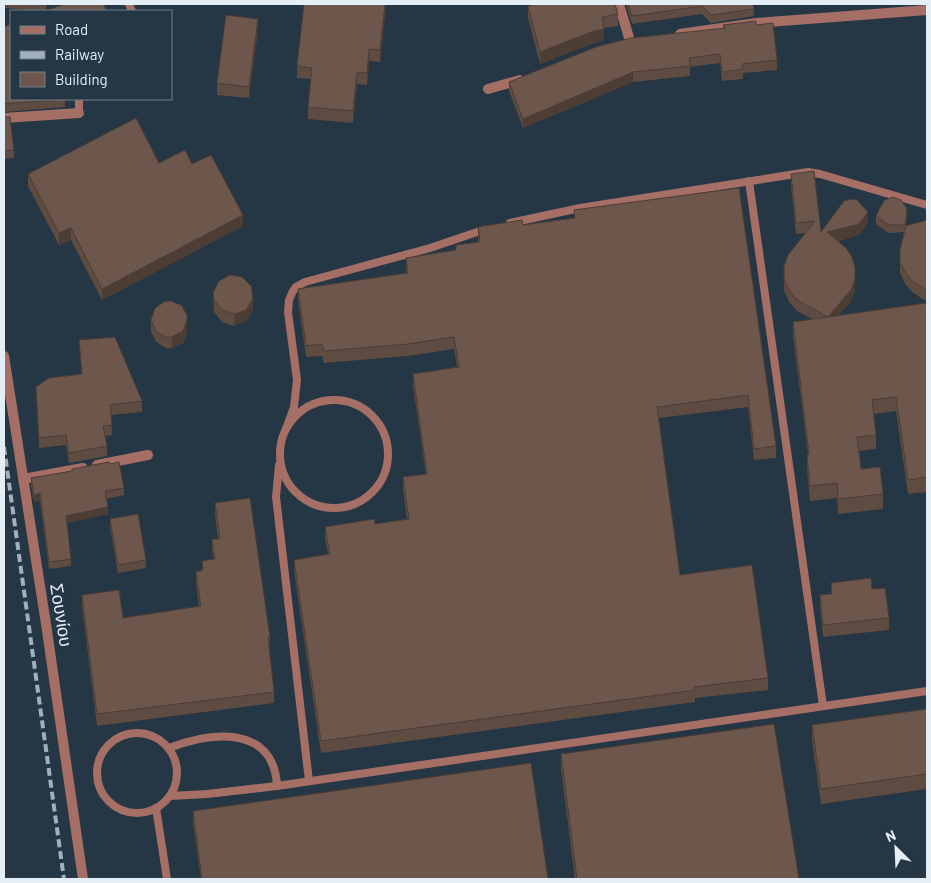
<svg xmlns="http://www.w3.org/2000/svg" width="931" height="883" font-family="Barlow,sans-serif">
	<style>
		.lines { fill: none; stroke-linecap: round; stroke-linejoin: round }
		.lane { stroke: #a56f66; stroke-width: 8 }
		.street { stroke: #a56f66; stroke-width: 10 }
		.rail { stroke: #a3b0bb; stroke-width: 4; stroke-dasharray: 8 4; stroke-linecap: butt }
		.wall { fill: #5e4b41 }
		.shaded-wall { fill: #4c3d35 }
		.building { fill: #6d574c; stroke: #4c3d35 }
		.labels { text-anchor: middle; stroke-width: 4.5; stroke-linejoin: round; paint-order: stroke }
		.street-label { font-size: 18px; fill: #e3eef7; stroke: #253645 }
	</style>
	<rect width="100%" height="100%" fill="#253645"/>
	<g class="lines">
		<g class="lane">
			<polyline points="129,4 132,11"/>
			<polyline points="79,99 79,113"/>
			<polyline points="749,181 823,706"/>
			<polyline points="510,223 580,208 808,172 820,174 927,205"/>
			<circle cx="334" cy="454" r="54"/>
			<polyline points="286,429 294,407 297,380 288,312 289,300 293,291 296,287 305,282 430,248 486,229"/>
			<polyline points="279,465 276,497 309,781"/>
			<circle cx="137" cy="773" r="40"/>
			<path d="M169 748C210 732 274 724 277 786"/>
			<polyline points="170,796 207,794 277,786 927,691"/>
			<polyline points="156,808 167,879"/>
		</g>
		<g class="street">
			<polyline points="619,4 630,41"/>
			<polyline points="680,34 756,23 927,10"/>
			<polyline points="488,89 520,80"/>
			<polyline points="4,118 79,113"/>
			<polyline points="4,356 46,624 83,879"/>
			<polyline points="97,465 148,455"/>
			<polyline points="23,479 83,468"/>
		</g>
		<polyline class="rail" points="4,447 64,879"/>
	</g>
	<g class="wall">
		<polygon points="4,4 47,4 45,11 106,11 37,11 4,8"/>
		<polygon points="386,4 380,62 369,61 367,85 357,84 353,123 308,119 308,107 311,79 297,78 297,66"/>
		<polygon points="626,4 753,4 754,16 711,23 702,14 632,24"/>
		<polygon points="528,6 618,14 618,26 604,28 604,40 591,44 540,64 528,18"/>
		<polygon points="723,25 756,25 777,60 777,70 743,73 743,79 722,81 720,63 690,67 690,76 633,82 523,128 509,91 509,82 723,28"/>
		<polygon points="4,27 65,99 65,107 4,112"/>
		<polygon points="258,30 249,98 217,95 217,83"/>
		<polygon points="4,117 14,150 14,158 4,159"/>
		<polygon points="159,163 192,164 243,226 102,300 71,240 59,245 28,186 28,174"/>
		<polygon points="791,174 821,232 868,223 860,234 856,236 838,241 855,279 855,290 851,301 839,315 927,303 927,492 908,494 896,411 874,414 876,435 876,449 859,451 861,469 883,494 883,509 838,514 837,498 810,501 807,469 807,455 808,454 793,336 793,322 812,319 797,311 789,302 784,290 784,266 805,233 796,234 791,185"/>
		<polygon points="739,188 776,446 776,458 754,460 748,407 659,418 680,575 768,678 768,690 695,698 695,702 321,753 294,571 294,560 328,554 325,539 325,527 375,524 407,519 403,489 403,477 426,474 413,386 413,374 457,367 454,349 408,356 324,363 322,356 306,357 298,300 298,289 406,273 406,258 456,250 456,245 478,242 478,227 523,225 574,219 574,210"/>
		<polygon points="876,216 907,219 906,226 927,220 927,302 912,292 905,284 900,273 900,250 904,232 891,233 887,232 876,224"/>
		<polygon points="213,293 253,310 246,321 234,326 222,322 214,312"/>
		<polygon points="151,320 187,332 183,343 172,348 166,348 156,342 151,331"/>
		<polygon points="79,340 142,401 142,412 111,415 112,435 105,436 107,446 107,456 69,463 66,445 39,448 36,387 82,374"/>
		<polygon points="110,464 124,488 124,495 106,499 108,514 67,523 71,559 71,566 49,569 40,501 34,502 31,485 31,478 72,471"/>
		<polygon points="215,503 270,637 269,649 274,692 274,703 97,726 82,606 82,595 123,618 199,607 196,583 196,572 202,571 202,561 214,559 212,551 212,539 218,539 215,515"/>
		<polygon points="110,519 146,560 146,568 118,573 110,527"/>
		<polygon points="831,583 872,589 889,618 889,630 823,637 820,607 820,595 831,594"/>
		<polygon points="927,709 927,789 821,804 812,740 812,725"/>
		<polygon points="561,754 799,879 575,879 561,769"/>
		<polygon points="193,811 548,879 201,879 193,823"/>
	</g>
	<g class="shaded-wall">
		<polygon points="385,4 386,4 380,62 380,50"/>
		<polygon points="258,19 258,30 249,98 249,87"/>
		<polygon points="604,29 604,40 591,44 540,64 540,52 591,32"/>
		<polygon points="369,49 369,61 367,85 367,73"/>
		<polygon points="357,72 357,84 353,123 353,111"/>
		<polygon points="633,72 633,82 523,128 523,119"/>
		<polygon points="907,211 907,219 905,232 905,225"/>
		<polygon points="868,212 868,223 860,234 856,236 827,243 827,232"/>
		<polygon points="243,215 243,226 102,300 102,289"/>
		<polygon points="71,228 71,240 59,245 59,233"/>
		<polygon points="855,268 855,290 851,301 828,328 828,317"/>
		<polygon points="253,299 253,310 246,321 234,326 234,314"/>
		<polygon points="187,320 187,332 183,343 172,348 172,337"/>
		<polygon points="40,493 40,501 34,502 34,495"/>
		<polygon points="108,507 108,514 66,523 66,516"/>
	</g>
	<g class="building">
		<polygon points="65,4 104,4 106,11 45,11"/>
		<polygon points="304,4 385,4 380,50 369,49 367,73 357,72 353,111 308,107 312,68 297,66"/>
		<polygon points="537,4 615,4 618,14 602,17 604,29 591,32 540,52 528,6"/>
		<polygon points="628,4 753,4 754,9 711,15 702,6 632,16"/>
		<polygon points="226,15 258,19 249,87 217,83"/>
		<polygon points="756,21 756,25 773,23 777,60 742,64 743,69 722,72 720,54 689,58 690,66 633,72 523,119 509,82 596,47 631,38 726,28 723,25"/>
		<polygon points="11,24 11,99 65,99 4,104 4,27"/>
		<polygon points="4,117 10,117 14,150 4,151"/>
		<polygon points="136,118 159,163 185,150 192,164 211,155 243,215 102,289 71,228 59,233 28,174"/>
		<polygon points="814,171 821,232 844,201 853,199 857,200 868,212 860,223 856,225 827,232 846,248 852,257 855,268 855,279 851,290 828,317 797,300 789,290 784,279 784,266 788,255 815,221 796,223 791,174"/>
		<polygon points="739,188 776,446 754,449 748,395 657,407 680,575 752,565 768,678 694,687 695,690 321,741 294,560 330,554 325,527 374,519 375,524 409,519 403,477 427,474 413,374 459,367 454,337 408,344 324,351 322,344 306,346 298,289 408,273 406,258 456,250 456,245 480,242 478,227 522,220 523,225 575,218 574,210"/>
		<polygon points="893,197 901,200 906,207 907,211 905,225 891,225 887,224 876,216 882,204 885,200"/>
		<polygon points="927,220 927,290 912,281 905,272 900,262 900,250 906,226"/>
		<polygon points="230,275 242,277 251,286 253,299 246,310 234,314 222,310 214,300 213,293 219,281"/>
		<polygon points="170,301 181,305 187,315 187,320 183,331 172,337 166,337 156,331 151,320 155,308 164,302"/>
		<polygon points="927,303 927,477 908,480 896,397 872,400 876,435 857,437 861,469 880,467 883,494 838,499 837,483 810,486 807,455 809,454 793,322"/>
		<polygon points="115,337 142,401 110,405 112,425 103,426 107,446 69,453 66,435 39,438 36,387 49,378 82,374 79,340"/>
		<polygon points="109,462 110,464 119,462 124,488 105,491 108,507 66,516 71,559 49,562 40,493 34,495 31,478 72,471 72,469"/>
		<polygon points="250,498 270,637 268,637 274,692 97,714 82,595 119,590 123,618 201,606 196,572 203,570 202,561 215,559 212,539 220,539 215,503"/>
		<polygon points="138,514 146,560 118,565 110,519"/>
		<polygon points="871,578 872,589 885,588 889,618 823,625 820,595 832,594 831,583"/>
		<polygon points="927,709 927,774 821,789 812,725"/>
		<polygon points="774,724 799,879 577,879 561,754"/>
		<polygon points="531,763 548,879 202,879 193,811"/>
	</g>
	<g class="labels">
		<g class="street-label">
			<text transform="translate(61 615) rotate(81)" y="6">Σουνίου</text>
		</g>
	</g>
	<rect width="931" height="883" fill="none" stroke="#e3eef7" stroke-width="10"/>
	<rect x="10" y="10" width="162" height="90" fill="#253645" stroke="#71808c"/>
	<rect x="20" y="26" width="25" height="8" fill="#a56f66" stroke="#71808c"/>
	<text x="55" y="35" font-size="15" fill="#e3eef7">Road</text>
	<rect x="20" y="51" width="25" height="8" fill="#a3b0bb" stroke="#71808c"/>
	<text x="55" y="60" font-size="15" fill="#e3eef7">Railway</text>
	<rect x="20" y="72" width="25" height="15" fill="#6d574c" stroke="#71808c"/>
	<text x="55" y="85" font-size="15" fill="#e3eef7">Building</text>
	<g transform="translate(896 848) rotate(336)" stroke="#253645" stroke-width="4" paint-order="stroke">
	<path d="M0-4L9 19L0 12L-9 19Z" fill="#e3eef7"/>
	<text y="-8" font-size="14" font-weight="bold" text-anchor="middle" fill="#e3eef7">N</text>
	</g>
</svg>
